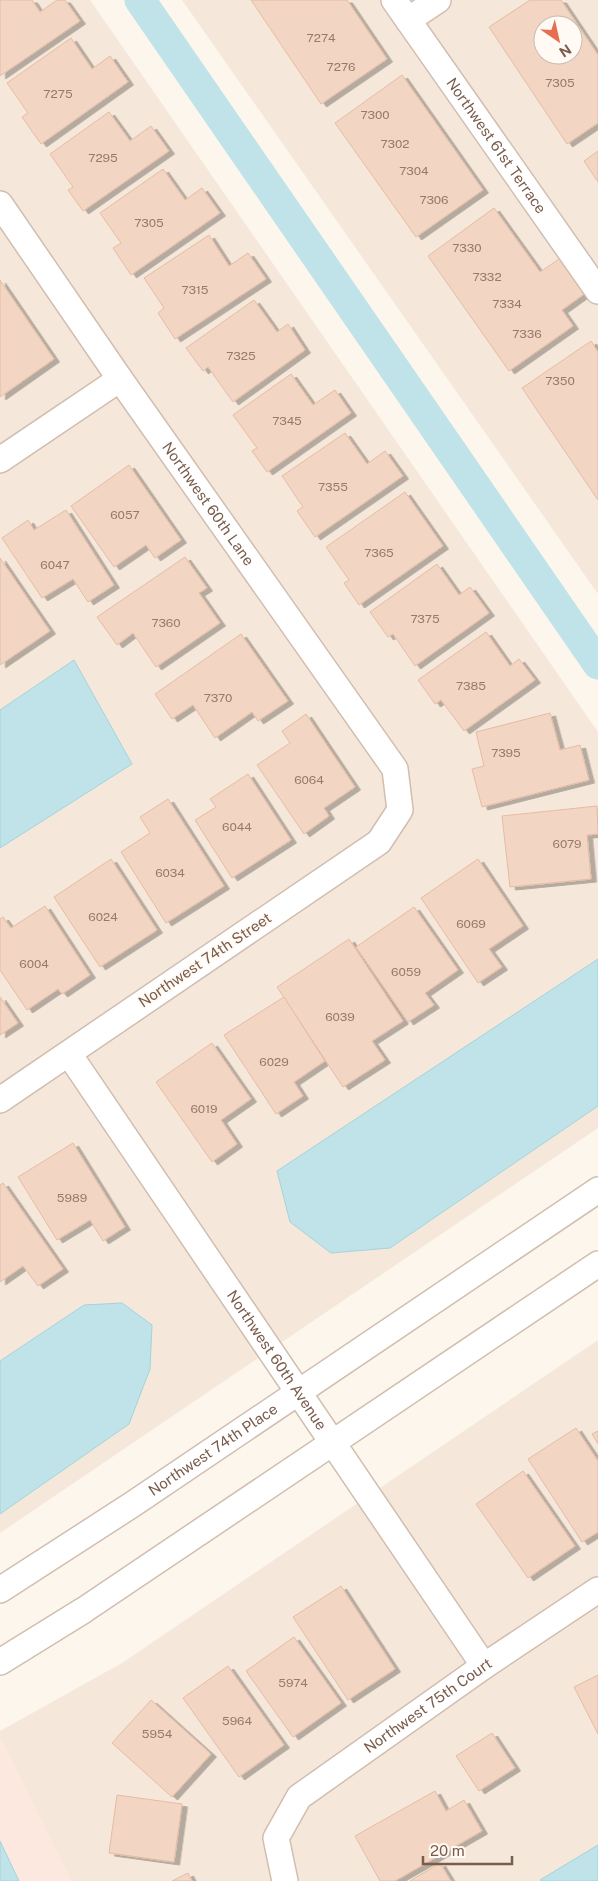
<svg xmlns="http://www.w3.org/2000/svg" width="598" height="1881" font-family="'Public Sans',sans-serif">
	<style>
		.residential { fill: #f5e8da; fill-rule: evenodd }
		.commercial { fill: #fde8e0 }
		.water { fill: #bfe3e8; stroke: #a5d3da }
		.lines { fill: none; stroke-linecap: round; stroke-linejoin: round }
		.canal { stroke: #bfe3e8; stroke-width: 31 }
		.building { fill: #f3d5c3; stroke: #e6bba3; fill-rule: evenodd; filter: url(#shadow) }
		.street-casing { stroke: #d1beb0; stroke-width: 28 }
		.street { stroke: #fff; stroke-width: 25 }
		.labels { text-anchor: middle; stroke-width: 4; stroke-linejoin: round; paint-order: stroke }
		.number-label { font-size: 12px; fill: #987a6a }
		.street-label { font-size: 15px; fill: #7a5c4d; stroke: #fffaf3 }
	</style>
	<defs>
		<filter id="shadow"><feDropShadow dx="5.5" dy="3" stdDeviation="0" flood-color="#0004"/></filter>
	</defs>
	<rect width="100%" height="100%" fill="#fdf6ec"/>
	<g class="residential">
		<polygon points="0,0 90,0 598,732 598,1128 0,1533"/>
		<path d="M182 0H598V594ZM543 25H573V55H543Z"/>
		<polygon points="598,1340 598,1881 71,1881 0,1738 0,1731 122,1663"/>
	</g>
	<polygon class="commercial" points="0,1738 71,1881 0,1881"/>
	<g class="water">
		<polygon points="74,660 132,764 0,848 0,710"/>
		<polygon points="598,959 598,1106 390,1248 331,1253 290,1222 277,1171"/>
		<polygon points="122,1303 152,1325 150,1369 129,1424 0,1514 0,1361 84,1305"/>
		<polygon points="0,1841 19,1881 0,1881"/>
		<polygon points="598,1845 598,1881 541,1881 540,1880"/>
	</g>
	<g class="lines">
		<polyline class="canal" points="140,0 598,664"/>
	</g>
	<g class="building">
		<polygon points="0,0 32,0 40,12 57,0 65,0 80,21 0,76"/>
		<polygon points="251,0 347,0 387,59 321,104"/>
		<path d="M530 0H561L598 55V123L567 144 489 27ZM543 25H573V55H543Z"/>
		<polygon points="71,38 92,69 110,56 128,82 41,144 22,117 28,113 7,83"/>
		<polygon points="402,75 483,190 416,237 335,123"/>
		<polygon points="109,112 130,141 151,126 169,151 83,211 68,190 73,187 50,154"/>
		<polygon points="598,151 598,182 584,161"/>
		<polygon points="163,169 185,200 202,188 220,213 131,275 113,248 121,243 100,213"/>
		<polygon points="494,208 540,272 562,257 587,292 562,310 573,326 509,371 428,256"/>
		<polygon points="209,235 229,266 248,253 266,279 175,339 158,313 164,308 144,278"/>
		<polygon points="0,280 54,359 0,397"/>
		<polygon points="254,300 277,332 288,324 305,350 233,402 208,367 203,371 186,348"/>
		<polygon points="591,341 598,352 598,500 522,388"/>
		<polygon points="291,374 313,405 335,390 351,413 267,472 252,451 257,448 233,415"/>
		<polygon points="345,433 367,464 385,451 403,476 315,537 297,511 303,507 282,476"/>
		<polygon points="129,465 181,540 155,558 146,545 114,567 71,506"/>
		<polygon points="405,492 443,546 359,605 344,583 349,580 326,547"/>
		<polygon points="66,510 114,585 88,602 73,579 42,598 2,538 28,520 34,530"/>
		<polygon points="185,557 207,588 199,593 220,623 156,667 133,633 117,645 97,617"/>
		<polygon points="0,558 50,631 0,665"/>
		<polygon points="437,564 459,595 470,587 489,613 415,666 393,634 388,637 370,612"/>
		<polygon points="486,632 510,666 519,659 535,680 464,731 441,700 435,704 418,680"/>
		<polygon points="241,634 288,701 258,721 252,712 215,738 193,705 172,719 155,694"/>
		<polygon points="550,713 560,750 580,745 589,780 482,807 472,769 484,766 476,732"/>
		<polygon points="306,714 355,787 324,808 329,816 304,834 257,765 290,743 282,731"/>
		<polygon points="248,774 291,840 232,878 195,820 216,807 210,799"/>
		<polygon points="168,799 224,886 166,923 121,852 150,833 140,817"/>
		<polygon points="597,806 598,834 587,835 591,879 510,887 502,816"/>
		<polygon points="111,859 157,930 100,967 54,897"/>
		<polygon points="478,859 523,926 489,949 502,967 478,983 421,898"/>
		<polygon points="45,906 90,975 62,994 58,989 27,1010 0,970 0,919 3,917 11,928"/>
		<polygon points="414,907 458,970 425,993 434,1005 408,1022 356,947"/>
		<polygon points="349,939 403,1021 372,1041 385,1060 343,1087 277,987"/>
		<polygon points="0,997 18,1023 0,1035"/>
		<polygon points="284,997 325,1061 294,1082 303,1096 276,1114 224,1035"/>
		<polygon points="212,1043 251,1099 221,1120 237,1144 212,1162 156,1082"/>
		<polygon points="73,1143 125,1227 103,1241 90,1220 57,1240 18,1177"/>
		<polygon points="3,1183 63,1269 38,1286 23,1266 0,1282 0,1185"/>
		<polygon points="576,1428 598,1461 598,1532 582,1542 528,1459"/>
		<polygon points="598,1431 598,1444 592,1434"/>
		<polygon points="523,1471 575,1546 528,1578 476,1504"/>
		<polygon points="341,1586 395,1669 348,1700 293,1617"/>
		<polygon points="294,1637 341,1703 293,1737 246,1671"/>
		<polygon points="228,1666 284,1745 239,1777 183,1698"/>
		<polygon points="598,1675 598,1734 574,1687"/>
		<polygon points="151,1700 211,1754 172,1797 112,1743"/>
		<polygon points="492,1733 515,1768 479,1791 456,1756"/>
		<polygon points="435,1791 446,1811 464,1800 482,1831 395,1881 380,1881 355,1836"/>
		<polygon points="117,1795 182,1804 174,1862 109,1853"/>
		<polygon points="440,1863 451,1881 410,1881"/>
		<polygon points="188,1873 192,1881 172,1881"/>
	</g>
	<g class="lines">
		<defs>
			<g id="street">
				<path id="s1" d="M394 0 598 291"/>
				<polyline points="408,20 438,0"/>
				<path id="s2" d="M0 204 120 379 395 769 400 810 379 842 0 1100"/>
				<polyline points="0,460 120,379"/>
				<path id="s3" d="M69 1054 484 1666"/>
				<path id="s4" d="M0 1590 133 1504 598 1190"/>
				<polyline points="0,1662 84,1610 598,1264"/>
				<path id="s5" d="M285 1881 276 1838 299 1797 484 1666 598 1590"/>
			</g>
		</defs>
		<use href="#street" class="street-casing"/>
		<use href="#street" class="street"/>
	</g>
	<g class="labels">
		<g class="number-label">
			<text x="321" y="42">7274</text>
			<text x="341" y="71">7276</text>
			<text x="560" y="87">7305</text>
			<text x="58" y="98">7275</text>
			<text x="375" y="119">7300</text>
			<text x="395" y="148">7302</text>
			<text x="103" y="162">7295</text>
			<text x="414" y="175">7304</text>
			<text x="434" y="204">7306</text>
			<text x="149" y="227">7305</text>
			<text x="467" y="252">7330</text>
			<text x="487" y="281">7332</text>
			<text x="195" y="294">7315</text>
			<text x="507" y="308">7334</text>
			<text x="527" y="338">7336</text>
			<text x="241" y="360">7325</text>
			<text x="560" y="385">7350</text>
			<text x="287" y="425">7345</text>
			<text x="333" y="491">7355</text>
			<text x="125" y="519">6057</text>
			<text x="379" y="557">7365</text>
			<text x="55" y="569">6047</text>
			<text x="425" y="623">7375</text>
			<text x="166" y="627">7360</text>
			<text x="471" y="690">7385</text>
			<text x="218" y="702">7370</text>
			<text x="506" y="757">7395</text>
			<text x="309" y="784">6064</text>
			<text x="237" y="831">6044</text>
			<text x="567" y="848">6079</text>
			<text x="170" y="877">6034</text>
			<text x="103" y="921">6024</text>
			<text x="471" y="928">6069</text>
			<text x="34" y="968">6004</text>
			<text x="406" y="976">6059</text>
			<text x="340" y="1021">6039</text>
			<text x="274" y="1066">6029</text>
			<text x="204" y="1113">6019</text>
			<text x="72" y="1202">5989</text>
			<text x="293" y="1687">5974</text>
			<text x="237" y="1725">5964</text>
			<text x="157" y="1738">5954</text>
		</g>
		<g class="street-label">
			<text dy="5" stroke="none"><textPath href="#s1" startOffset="178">Northwest 61st Terrace</textPath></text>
			<text dy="5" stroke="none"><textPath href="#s2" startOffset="365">Northwest 60th Lane</textPath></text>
			<text transform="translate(205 960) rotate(-34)" y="5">Northwest 74th Street</text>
			<text dy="5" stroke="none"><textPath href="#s3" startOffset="370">Northwest 60th Avenue</textPath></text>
			<text dy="5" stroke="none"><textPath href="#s4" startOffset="255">Northwest 74th Place</textPath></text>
			<text dy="5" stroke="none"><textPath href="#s5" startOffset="249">Northwest 75th Court</textPath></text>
		</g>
	</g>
	<g transform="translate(558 40) rotate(146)"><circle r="24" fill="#fffaf3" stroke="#cabbb1"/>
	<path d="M0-4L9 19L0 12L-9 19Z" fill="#e76f51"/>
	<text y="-8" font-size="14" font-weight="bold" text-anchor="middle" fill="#7a5c4d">N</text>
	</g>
	<path d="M423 1856v8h89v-8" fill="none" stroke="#7a5c4d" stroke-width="2.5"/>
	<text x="430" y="1856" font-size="15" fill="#7a5c4d" stroke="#fffaf3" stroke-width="4" paint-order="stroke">20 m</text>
</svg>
